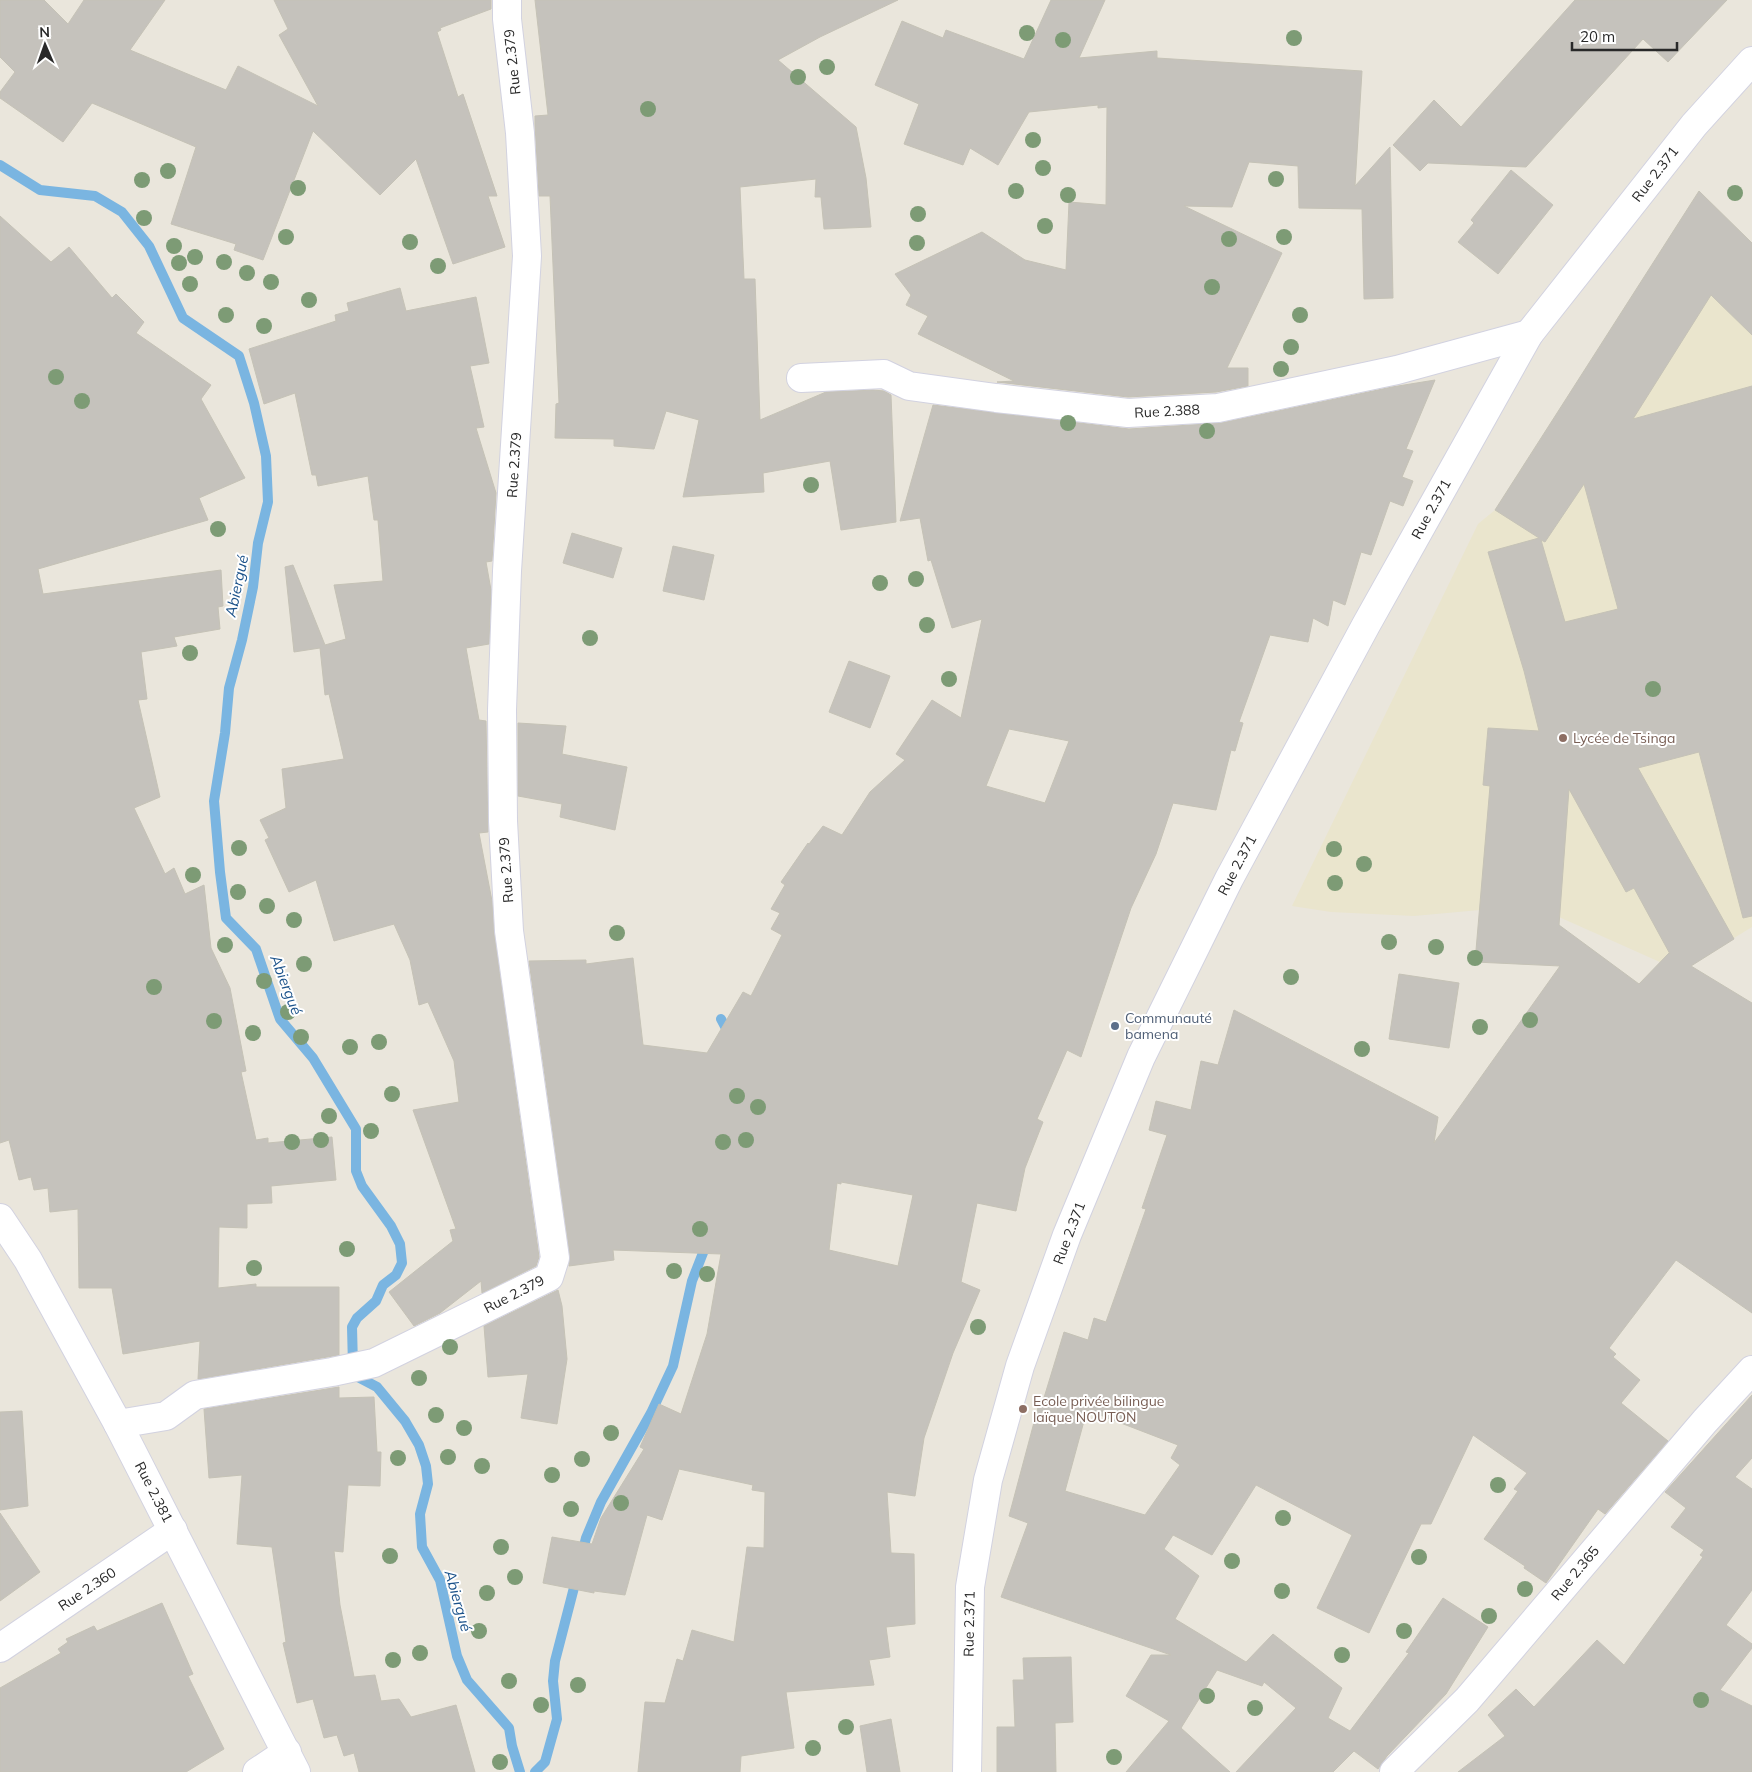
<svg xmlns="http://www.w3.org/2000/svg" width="1752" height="1772" font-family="Mulish,sans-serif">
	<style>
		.education { fill: #eae5cd }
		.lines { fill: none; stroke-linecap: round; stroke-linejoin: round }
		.stream { stroke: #7ab5e1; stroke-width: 10 }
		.building { fill: #c5c2bc; stroke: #c5c2b6; fill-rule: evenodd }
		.street-casing { stroke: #d2d2e0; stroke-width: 30 }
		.secondary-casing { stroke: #d2d2e0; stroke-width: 30 }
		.street { stroke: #fff; stroke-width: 28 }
		.secondary { stroke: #fff; stroke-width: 28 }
		.tree { fill: #7d9b75 }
		.education-dot { fill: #8d6e63; stroke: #fff; stroke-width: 2 }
		.service-dot { fill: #5c6f8a; stroke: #fff; stroke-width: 2 }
		.labels { text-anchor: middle; stroke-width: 4; stroke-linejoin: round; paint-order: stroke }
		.street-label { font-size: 14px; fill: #292929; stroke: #fff }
		.education-label { font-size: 14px; fill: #785e54; stroke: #fff; text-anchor: start }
		.service-label { font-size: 14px; fill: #4e5e75; stroke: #fff; text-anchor: start }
		.water-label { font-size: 15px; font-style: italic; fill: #1b528a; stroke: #fff }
	</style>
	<rect width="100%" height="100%" fill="#eae6dc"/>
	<polygon class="education" points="1699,191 1752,243 1752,927 1680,971 1559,917 1480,910 1414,916 1331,912 1292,906 1478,524 1495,510"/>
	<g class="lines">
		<g class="stream">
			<polyline points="0,165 40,190 95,196 122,212 149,246 183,318 239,356 254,403 266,456 268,502 258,543 253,587 242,640 229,688 225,733 214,801 220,872 226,918 256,949 280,1019 313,1058 356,1129 356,1171 362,1186 391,1226 400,1244 402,1263 396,1275 383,1285 376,1301 357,1318 352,1327 353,1366 358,1377 377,1387 405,1421 419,1445 426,1466 428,1484 420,1514 422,1547 440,1580 457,1656 467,1680 509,1728 512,1746 520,1772"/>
			<polyline points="721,1019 730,1036"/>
			<polyline points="582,1554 586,1538 601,1502 651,1413 673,1366 692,1281 708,1240"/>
			<polyline points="535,1772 545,1762 557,1719 553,1681 555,1661 577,1576"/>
		</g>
	</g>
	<g class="building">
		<polygon points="0,0 44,0 68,24 84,0 165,0 130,50 226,90 238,66 318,106 279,35 288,29 274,0 491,0 491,9 440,28 441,30 437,32 458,97 463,94 497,196 488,196 505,247 453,264 416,159 380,195 313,131 263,260 234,250 236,244 171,224 196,147 92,103 63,142 0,98 0,92 15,72 0,57"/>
		<polygon points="535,0 898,0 820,37 778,60 856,127 866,178 871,227 824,229 821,197 815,197 816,179 740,187 744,279 755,279 760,420 826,392 873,390 884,391 891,395 896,522 841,530 830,461 763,473 764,492 683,497 699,420 666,411 654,449 614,446 614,439 555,438 556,404 559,403 550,196 539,196 535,126 535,116 548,115"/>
		<polygon points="1051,0 1105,0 1079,58 1157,51 1157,58 1362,71 1355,186 1390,147 1393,298 1364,299 1362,209 1299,208 1298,166 1249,162 1232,207 1184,206 1282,253 1227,368 1248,368 1248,386 1216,392 1128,397 997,382 1014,381 918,334 928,316 906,305 911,295 895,274 982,232 1025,260 1066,270 1069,202 1106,205 1107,107 1098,108 1098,105 1029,112 998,165 970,148 963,165 904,144 919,104 875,85 902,21 943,38 946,30 1024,59"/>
		<polygon points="1575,0 1727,0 1668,62 1643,39 1526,167 1428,163 1420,171 1393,145 1434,100 1461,127"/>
		<polygon points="1511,170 1553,205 1498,274 1458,242 1474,223 1471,220"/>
		<path d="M1699 191 1752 243V335L1711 295 1633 419 1752 386V916L1743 918 1699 752 1638 768 1734 939 1691 966 1752 1003V1313L1676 1260 1609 1348 1616 1354 1613 1357 1640 1380 1621 1403 1668 1441 1605 1514 1598 1509 1546 1583 1524 1568 1525 1566 1484 1539 1518 1491 1514 1489 1527 1473 1473 1435 1431 1524H1421L1369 1633 1317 1608 1352 1535 1256 1485 1212 1555 1173 1535 1164 1549 1199 1576 1175 1619 1246 1662 1273 1634 1342 1688 1328 1718 1350 1731 1409 1653 1406 1652 1443 1598 1488 1627 1446 1694 1387 1756 1378 1769 1354 1751 1333 1772H1236L1296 1708 1264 1682 1262 1686 1217 1670 1181 1728 1230 1772H1126L1169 1721 1126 1696 1151 1655H1171L1001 1597 1028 1523 1009 1516 1040 1400 1043 1401 1064 1332 1088 1340 1094 1318 1106 1322 1146 1209 1142 1208 1167 1135 1149 1130 1156 1101 1191 1110 1201 1061 1218 1065 1234 1010 1438 1117 1434 1143 1560 966 1475 962 1490 786 1483 785 1488 728 1539 731 1524 671 1488 552 1539 538 1495 510ZM1584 484 1618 609 1565 622 1541 540 1545 542ZM1569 789 1626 892 1634 888 1670 954 1669 953 1639 984 1559 925ZM1087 1410 1178 1445 1171 1458 1180 1465 1145 1515 1065 1491Z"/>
		<polygon points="0,216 51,262 69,247 112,298 116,294 144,322 136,333 211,385 201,399 245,478 199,498 208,520 38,569 43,594 221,570 223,606 218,607 220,629 174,637 177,646 141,652 147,699 138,700 160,797 134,808 165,874 174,868 185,894 204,885 211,948 230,988 246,1071 241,1072 256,1140 268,1138 268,1143 332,1137 336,1180 271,1186 272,1203 247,1204 247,1228 219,1227 218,1288 256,1284 256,1287 339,1287 339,1355 198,1379 200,1341 123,1354 112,1288 79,1288 78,1209 50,1212 48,1188 34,1190 31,1177 19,1180 9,1140 0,1143"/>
		<polygon points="400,288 406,311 476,297 489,363 470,366 484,427 476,428 496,493 492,561 486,562 491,590 489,644 466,648 479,720 486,721 488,832 479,833 492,901 494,933 539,1257 536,1266 482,1293 481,1281 440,1313 414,1326 389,1292 453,1241 450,1230 456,1229 413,1110 459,1102 454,1061 428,1002 419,1005 410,960 394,924 334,941 316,880 289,892 265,840 269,838 260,820 286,808 282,769 344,759 329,694 325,695 320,648 294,652 285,567 293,565 325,645 346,639 334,585 383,581 378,520 374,520 368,476 318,486 316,475 312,475 295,393 264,404 249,349 336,321 335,315 349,311 347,303"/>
		<path d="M1435 380 1406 449 1413 451 1402 477 1413 481 1403 506 1390 501 1371 555 1361 552 1345 605 1333 600 1328 626 1313 618 1308 642 1270 635 1239 722 1243 723 1235 751 1231 750 1216 810 1173 803 1156 854 1131 908 1081 1057 1067 1050 1037 1119 1043 1122 1025 1168 1016 1211 977 1203 961 1282 980 1290 953 1353 924 1438 915 1496 887 1492 891 1553 914 1554 915 1624 886 1627 890 1657 869 1660 874 1685 786 1692 794 1748 741 1756 740 1772H638L645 1702 665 1703 677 1659 683 1661 692 1630 734 1642 747 1547 764 1548 765 1492 752 1490 753 1485 679 1469 662 1520 647 1515 625 1595 594 1591V1593L543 1583 552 1537 592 1544 601 1518 644 1449 640 1447 659 1404 681 1414 707 1334 721 1254 613 1250 614 1260 569 1266 570 1256 529 961 586 960V964L633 958 643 1045 707 1053 743 992 751 996 782 935 771 929 780 913 771 909 785 885 781 882 808 843 809 844 823 826 842 835 870 792 905 760 896 754 932 700 961 718 982 619 952 628 931 560 928 561 920 518 900 521 933 405 1129 429 1221 423 1392 387ZM1009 729 1069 741 1045 803 986 786ZM841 1182 913 1195 898 1266 829 1250 837 1183 841 1184Z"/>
		<polygon points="572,533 622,548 613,578 563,563"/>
		<polygon points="673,546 714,555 704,600 663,591"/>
		<polygon points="849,661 890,676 870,728 829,712"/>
		<polygon points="518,723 566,726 562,754 627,767 615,830 560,817 562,804 518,796"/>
		<polygon points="1399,974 1459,983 1449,1048 1389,1039"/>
		<polygon points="558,1290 562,1306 567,1359 557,1424 521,1418 528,1374 488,1377 484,1326"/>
		<polygon points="339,1387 339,1398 374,1397 377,1452 381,1452 380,1486 348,1485 343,1552 334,1551 340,1605 354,1677 375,1675 381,1701 399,1699 411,1717 456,1705 475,1772 359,1772 354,1753 344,1756 337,1735 324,1738 313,1699 297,1703 283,1643 286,1642 272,1547 237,1544 242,1475 209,1478 204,1409"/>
		<polygon points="1752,1395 1752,1458 1735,1477 1752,1489 1752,1590 1726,1625 1752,1644 1752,1648 1720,1690 1752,1706 1752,1772 1458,1772 1505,1736 1488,1715 1516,1689 1534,1707 1597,1640 1624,1665 1703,1557 1700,1555 1704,1550 1671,1527 1686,1508 1665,1492"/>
		<polygon points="22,1411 28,1506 0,1510 0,1412"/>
		<polygon points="0,1513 40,1572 0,1601"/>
		<polygon points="162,1603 193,1674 188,1676 224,1749 186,1772 0,1772 0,1688 61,1653 58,1649 68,1642 66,1639 94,1626 97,1631"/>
		<polygon points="1071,1657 1073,1722 1055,1723 1056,1772 997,1772 997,1727 1015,1727 1013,1680 1024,1680 1023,1658"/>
		<polygon points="891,1719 900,1772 867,1772 860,1726"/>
	</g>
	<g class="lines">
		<defs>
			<g id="street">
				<polyline points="801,378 884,374 909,386 996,398 1128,413 1218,408 1397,370 1529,334"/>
				<polyline points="118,1424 166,1416 195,1395 332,1372 374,1363 549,1277 555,1258 509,931 503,821 502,710 507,571 527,256 520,133 507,19 507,0"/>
				<polyline points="0,1648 173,1530"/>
				<polyline points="257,1772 287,1752"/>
				<polyline points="967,1772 970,1587 988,1480 1020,1366 1067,1235 1141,1057 1229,879 1366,625 1529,334 1694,125 1752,61"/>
				<polyline points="1394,1772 1467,1700 1705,1421 1752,1370"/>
			</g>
			<polyline id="secondary" points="0,1218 28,1260 118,1424 296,1772"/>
		</defs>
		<use href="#street" class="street-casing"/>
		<use href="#secondary" class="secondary-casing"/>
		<use href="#street" class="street"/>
		<use href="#secondary" class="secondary"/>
	</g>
	<g class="tree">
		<circle cx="1027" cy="33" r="8"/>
		<circle cx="1294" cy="38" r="8"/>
		<circle cx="1063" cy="40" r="8"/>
		<circle cx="827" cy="67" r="8"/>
		<circle cx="798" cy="77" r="8"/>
		<circle cx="648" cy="109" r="8"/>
		<circle cx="1033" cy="140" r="8"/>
		<circle cx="1043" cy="168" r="8"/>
		<circle cx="168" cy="171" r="8"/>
		<circle cx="1276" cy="179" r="8"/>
		<circle cx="142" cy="180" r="8"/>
		<circle cx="298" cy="188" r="8"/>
		<circle cx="1016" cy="191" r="8"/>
		<circle cx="1735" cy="193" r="8"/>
		<circle cx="1068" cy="195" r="8"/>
		<circle cx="918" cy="214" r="8"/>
		<circle cx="144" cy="218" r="8"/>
		<circle cx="1045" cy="226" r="8"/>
		<circle cx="286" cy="237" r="8"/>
		<circle cx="1284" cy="237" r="8"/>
		<circle cx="1229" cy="239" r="8"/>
		<circle cx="410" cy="242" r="8"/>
		<circle cx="917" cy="243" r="8"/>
		<circle cx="174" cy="246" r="8"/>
		<circle cx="195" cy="257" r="8"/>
		<circle cx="224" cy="262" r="8"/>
		<circle cx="179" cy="263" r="8"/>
		<circle cx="438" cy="266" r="8"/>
		<circle cx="247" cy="273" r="8"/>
		<circle cx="271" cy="282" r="8"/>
		<circle cx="190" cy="284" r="8"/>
		<circle cx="1212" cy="287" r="8"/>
		<circle cx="309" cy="300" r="8"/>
		<circle cx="226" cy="315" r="8"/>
		<circle cx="1300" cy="315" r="8"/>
		<circle cx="264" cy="326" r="8"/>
		<circle cx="1291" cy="347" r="8"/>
		<circle cx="1281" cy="369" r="8"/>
		<circle cx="56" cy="377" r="8"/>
		<circle cx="82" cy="401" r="8"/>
		<circle cx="1068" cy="423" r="8"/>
		<circle cx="1207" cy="431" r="8"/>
		<circle cx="811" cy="485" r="8"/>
		<circle cx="218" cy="529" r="8"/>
		<circle cx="916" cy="579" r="8"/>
		<circle cx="880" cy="583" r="8"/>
		<circle cx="927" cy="625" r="8"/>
		<circle cx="590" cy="638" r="8"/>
		<circle cx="190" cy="653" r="8"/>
		<circle cx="949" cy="679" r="8"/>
		<circle cx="1653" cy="689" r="8"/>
		<circle cx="239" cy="848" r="8"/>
		<circle cx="1334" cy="849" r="8"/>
		<circle cx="1364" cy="864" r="8"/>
		<circle cx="193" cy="875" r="8"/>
		<circle cx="1335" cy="883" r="8"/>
		<circle cx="238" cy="892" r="8"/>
		<circle cx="267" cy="906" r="8"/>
		<circle cx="294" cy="920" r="8"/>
		<circle cx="617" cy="933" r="8"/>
		<circle cx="1389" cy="942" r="8"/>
		<circle cx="225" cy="945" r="8"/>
		<circle cx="1436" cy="947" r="8"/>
		<circle cx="1475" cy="958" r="8"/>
		<circle cx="304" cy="964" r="8"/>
		<circle cx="1291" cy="977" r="8"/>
		<circle cx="264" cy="981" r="8"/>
		<circle cx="154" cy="987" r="8"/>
		<circle cx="288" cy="1012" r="8"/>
		<circle cx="1530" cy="1020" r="8"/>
		<circle cx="214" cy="1021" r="8"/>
		<circle cx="1480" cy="1027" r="8"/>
		<circle cx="253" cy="1033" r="8"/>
		<circle cx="301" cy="1037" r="8"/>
		<circle cx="379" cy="1042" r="8"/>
		<circle cx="350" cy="1047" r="8"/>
		<circle cx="1362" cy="1049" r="8"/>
		<circle cx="392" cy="1094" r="8"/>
		<circle cx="737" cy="1096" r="8"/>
		<circle cx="758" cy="1107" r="8"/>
		<circle cx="329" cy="1116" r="8"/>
		<circle cx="371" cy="1131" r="8"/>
		<circle cx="321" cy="1140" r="8"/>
		<circle cx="746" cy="1140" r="8"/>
		<circle cx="292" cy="1142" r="8"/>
		<circle cx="723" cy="1142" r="8"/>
		<circle cx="700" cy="1229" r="8"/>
		<circle cx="347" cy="1249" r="8"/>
		<circle cx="254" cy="1268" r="8"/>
		<circle cx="674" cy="1271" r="8"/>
		<circle cx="707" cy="1274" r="8"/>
		<circle cx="978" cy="1327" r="8"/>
		<circle cx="450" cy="1347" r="8"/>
		<circle cx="419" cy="1378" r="8"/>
		<circle cx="436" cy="1415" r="8"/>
		<circle cx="464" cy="1428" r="8"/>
		<circle cx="611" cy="1433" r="8"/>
		<circle cx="448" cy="1457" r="8"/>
		<circle cx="398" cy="1458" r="8"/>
		<circle cx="582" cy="1459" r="8"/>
		<circle cx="482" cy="1466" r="8"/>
		<circle cx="552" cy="1475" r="8"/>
		<circle cx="1498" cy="1485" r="8"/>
		<circle cx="621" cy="1503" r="8"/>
		<circle cx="571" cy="1509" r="8"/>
		<circle cx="1283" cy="1518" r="8"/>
		<circle cx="501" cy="1547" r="8"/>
		<circle cx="390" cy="1556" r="8"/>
		<circle cx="1419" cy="1557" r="8"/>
		<circle cx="1232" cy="1561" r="8"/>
		<circle cx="515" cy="1577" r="8"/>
		<circle cx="1525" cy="1589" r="8"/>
		<circle cx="1282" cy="1591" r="8"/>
		<circle cx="487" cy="1593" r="8"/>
		<circle cx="1489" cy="1616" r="8"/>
		<circle cx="479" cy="1631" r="8"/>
		<circle cx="1404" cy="1631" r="8"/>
		<circle cx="420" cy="1653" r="8"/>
		<circle cx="1342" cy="1655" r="8"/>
		<circle cx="393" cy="1660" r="8"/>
		<circle cx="509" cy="1681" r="8"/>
		<circle cx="578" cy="1685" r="8"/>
		<circle cx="1207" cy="1696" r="8"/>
		<circle cx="1701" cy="1700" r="8"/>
		<circle cx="541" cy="1705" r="8"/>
		<circle cx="1255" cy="1708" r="8"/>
		<circle cx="846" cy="1727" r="8"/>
		<circle cx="813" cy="1748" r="8"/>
		<circle cx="1114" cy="1757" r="8"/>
		<circle cx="500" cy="1762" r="8"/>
	</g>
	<g class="education-dot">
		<circle cx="1563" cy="738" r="5"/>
		<circle cx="1023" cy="1409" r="5"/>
	</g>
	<circle class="service-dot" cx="1115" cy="1026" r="5"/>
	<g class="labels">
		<g class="street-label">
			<text transform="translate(512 62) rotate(-96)" y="5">Rue 2.379</text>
			<text transform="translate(1655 174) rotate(-52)" y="5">Rue 2.371</text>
			<text transform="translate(1167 411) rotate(-3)" y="5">Rue 2.388</text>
			<text transform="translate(514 465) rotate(-86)" y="5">Rue 2.379</text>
			<text transform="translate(1431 509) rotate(-61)" y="5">Rue 2.371</text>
			<text transform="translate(1237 865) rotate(-62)" y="5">Rue 2.371</text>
			<text transform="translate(506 870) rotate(-94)" y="5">Rue 2.379</text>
			<text transform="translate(1069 1233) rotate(-69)" y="5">Rue 2.371</text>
			<text transform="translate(514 1294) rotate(-27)" y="5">Rue 2.379</text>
			<text transform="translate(154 1492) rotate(63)" y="5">Rue 2.381</text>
			<text transform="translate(1575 1573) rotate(-50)" y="5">Rue 2.365</text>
			<text transform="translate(87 1589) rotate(-34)" y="5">Rue 2.360</text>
			<text transform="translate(969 1624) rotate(-89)" y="5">Rue 2.371</text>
		</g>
		<g class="education-label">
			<text x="1573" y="743">Lycée de Tsinga</text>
			<text x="1033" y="1406">Ecole privée bilingue<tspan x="1033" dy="16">laïque NOUTON</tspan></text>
		</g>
		<g class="service-label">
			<text x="1125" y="1023">Communauté<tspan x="1125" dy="16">bamena</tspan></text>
		</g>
		<g class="water-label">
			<text transform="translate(237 586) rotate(-78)" y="5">Abiergué</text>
			<text transform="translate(286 985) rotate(69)" y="5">Abiergué</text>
			<text transform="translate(458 1601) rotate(74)" y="5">Abiergué</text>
		</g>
	</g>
	<g transform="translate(45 45) rotate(358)" stroke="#ffffff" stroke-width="4" paint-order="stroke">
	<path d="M0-4L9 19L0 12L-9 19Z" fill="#292929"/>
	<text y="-8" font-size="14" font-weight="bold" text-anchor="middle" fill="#292929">N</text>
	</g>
	<path d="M1572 42v8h105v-8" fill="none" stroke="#292929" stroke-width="2.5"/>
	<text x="1580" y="42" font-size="15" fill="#292929" stroke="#ffffff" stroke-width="4" paint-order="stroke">20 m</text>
</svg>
